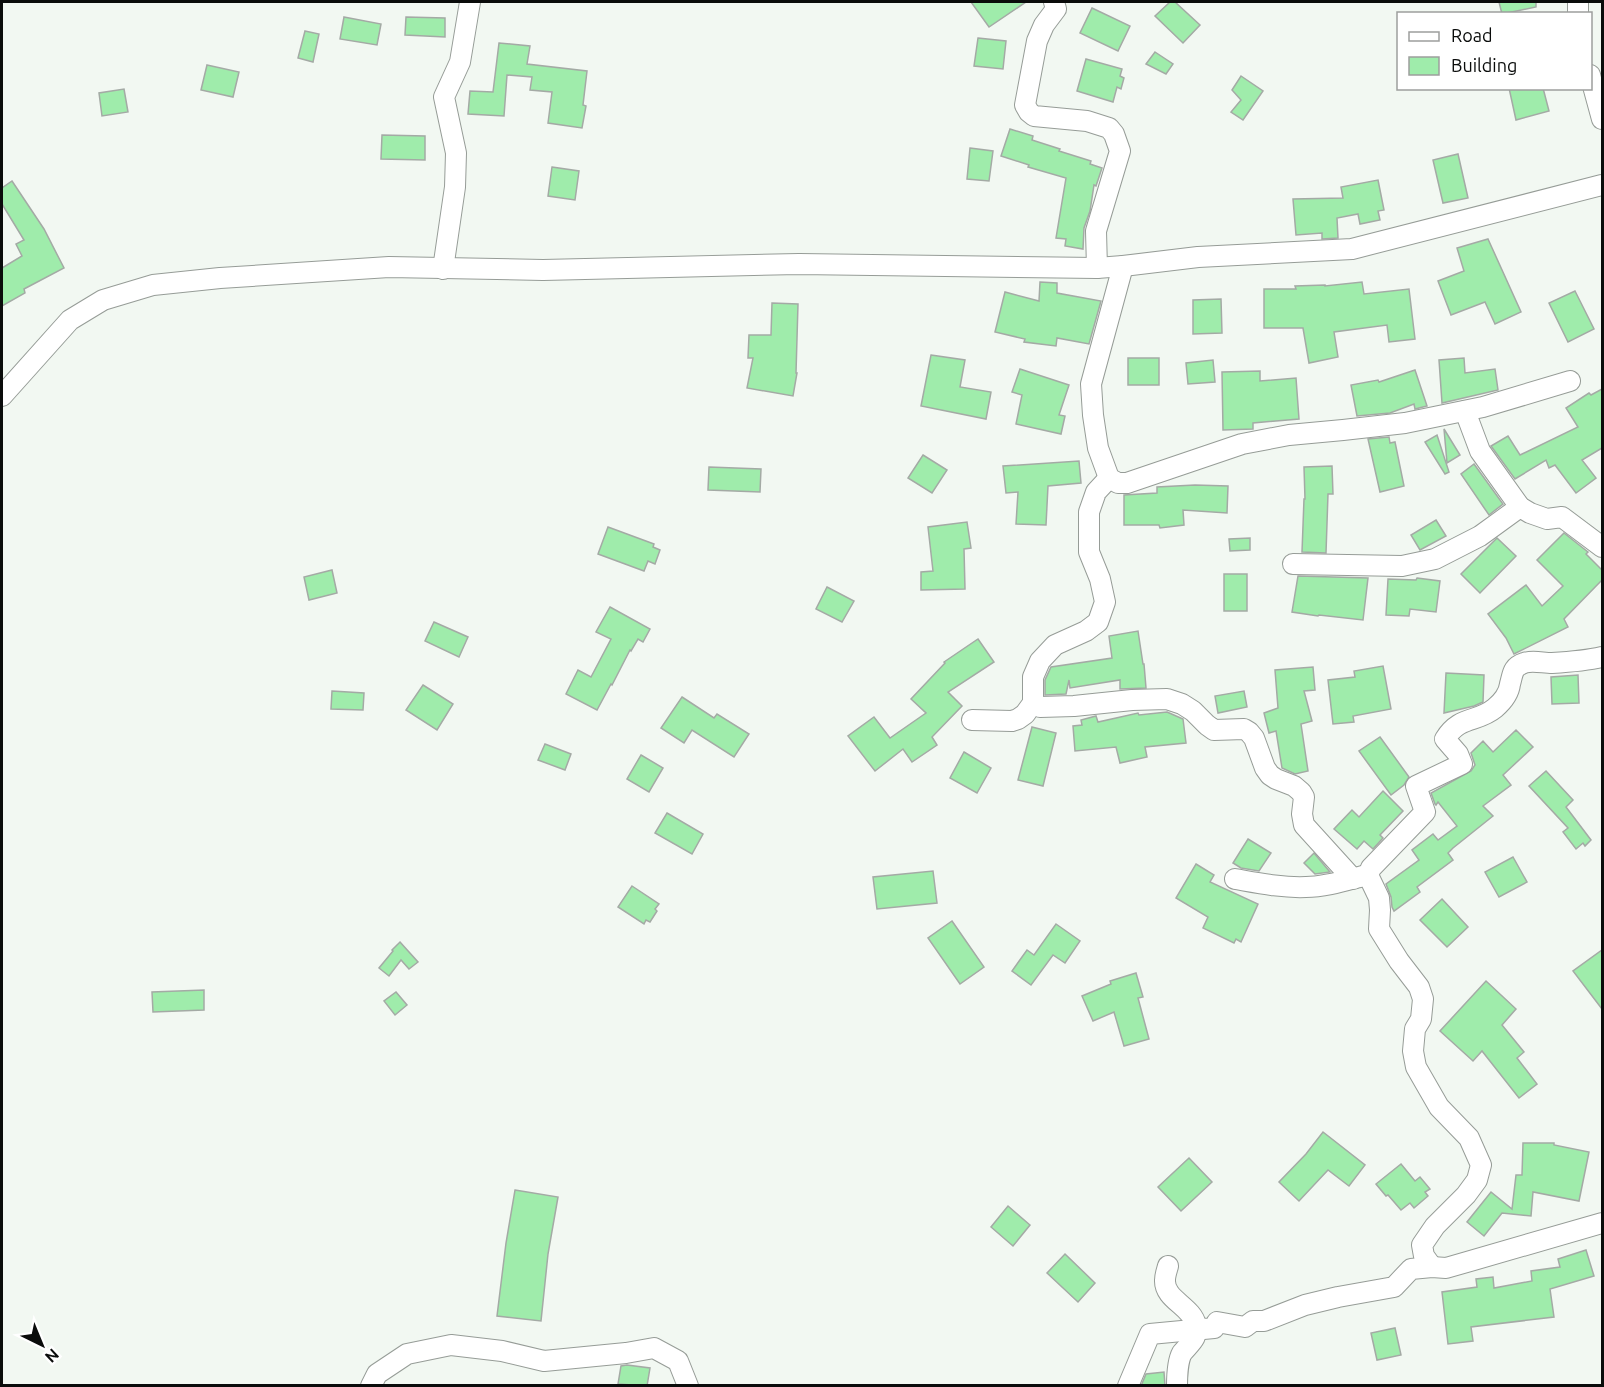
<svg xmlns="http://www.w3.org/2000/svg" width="1604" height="1387" font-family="Ubuntu,sans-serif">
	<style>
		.building { fill: #9fecab; stroke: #a4aaa5; stroke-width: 1.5 }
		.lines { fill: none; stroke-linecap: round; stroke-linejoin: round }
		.minor-casing { stroke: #969c97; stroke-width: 22 }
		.minor { stroke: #fff; stroke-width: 20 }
	</style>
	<rect width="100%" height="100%" fill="#f2f8f2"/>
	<g class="building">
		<polygon points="971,2 1026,2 989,27"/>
		<polygon points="1170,2 1175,2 1200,25 1183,43 1155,16"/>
		<polygon points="1499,2 1536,2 1536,7 1502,14"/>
		<polygon points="1092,8 1130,26 1118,51 1080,33"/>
		<polygon points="344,17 381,24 377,45 340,39"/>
		<polygon points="406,17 445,18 445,37 405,35"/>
		<polygon points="305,31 319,34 313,62 298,58"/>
		<polygon points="978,38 1006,41 1003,69 974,66"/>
		<polygon points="499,43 530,46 527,64 587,71 583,105 586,106 582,128 548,123 552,92 530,90 532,77 507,75 504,116 468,114 470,91 493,92"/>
		<polygon points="1155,52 1173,64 1166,74 1146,64"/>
		<polygon points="1086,59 1122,69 1120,76 1124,78 1121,89 1117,87 1113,102 1077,91"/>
		<polygon points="207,65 239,72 233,97 201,90"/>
		<polygon points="1241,76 1263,91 1243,120 1231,112 1241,100 1232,90"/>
		<polygon points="1509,88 1543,88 1549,111 1516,120"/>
		<polygon points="124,89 128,112 102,116 99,93"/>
		<polygon points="1010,129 1033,136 1032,140 1060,149 1059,151 1091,161 1090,164 1102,168 1096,186 1094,185 1090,211 1084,228 1083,249 1065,246 1066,239 1056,238 1066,178 1028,167 1029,165 1001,156"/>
		<polygon points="382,135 425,136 425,160 381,159"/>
		<polygon points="970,148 993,151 989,181 967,179"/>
		<polygon points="1458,154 1468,198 1443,203 1433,160"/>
		<polygon points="552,167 579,171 575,200 548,196"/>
		<polygon points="1378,180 1384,210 1378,211 1380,220 1360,224 1358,214 1337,218 1338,238 1322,239 1322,233 1296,235 1293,199 1343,198 1341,187"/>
		<polygon points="12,181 44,229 64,268 24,289 25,293 2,306 2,268 22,256 16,244 24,240 2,204 2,188"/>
		<polygon points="1488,239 1521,312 1495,324 1485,302 1451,315 1438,281 1464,271 1457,248"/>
		<polygon points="1040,282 1057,283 1057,293 1101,301 1089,344 1057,338 1056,346 1024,342 1025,339 995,332 1005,292 1039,301"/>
		<polygon points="1362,282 1364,294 1409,289 1415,339 1389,342 1387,325 1334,332 1338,357 1309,363 1303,328 1264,328 1264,289 1296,289 1295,286 1325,285 1325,286"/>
		<polygon points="1575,291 1594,329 1568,342 1549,303"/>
		<polygon points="1221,299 1222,333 1193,334 1193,300"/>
		<polygon points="772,303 798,304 796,373 797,373 793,396 747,388 753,358 748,358 749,335 771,335"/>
		<polygon points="931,355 965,360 960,387 991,392 986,419 921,406"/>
		<rect x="1128" y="358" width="31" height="27"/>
		<polygon points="1464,358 1465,373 1495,369 1498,390 1442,403 1439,360"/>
		<polygon points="1213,360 1215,382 1188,384 1186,363"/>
		<polygon points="1020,369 1069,385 1059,415 1065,416 1061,434 1016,424 1022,395 1012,392"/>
		<polygon points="1415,370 1427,406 1415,409 1414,404 1390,413 1357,416 1351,385 1378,380 1379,382"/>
		<polygon points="1260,371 1260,381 1296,378 1299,419 1253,423 1253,429 1223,430 1222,372"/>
		<polygon points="1602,389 1602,448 1582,460 1596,478 1576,493 1555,465 1549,468 1546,460 1515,479 1491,446 1508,436 1520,455 1578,427 1566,408 1589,393 1591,395"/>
		<polygon points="1444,429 1460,455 1447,463"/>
		<polygon points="1437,435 1449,472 1445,474 1425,442"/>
		<polygon points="1389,437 1390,443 1395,442 1404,486 1380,492 1368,439"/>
		<polygon points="923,455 947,470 932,493 908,478"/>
		<polygon points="1079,461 1081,483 1048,486 1046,525 1016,524 1018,492 1006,493 1003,466"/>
		<polygon points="1474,464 1503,504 1489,515 1461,474"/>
		<polygon points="1332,466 1333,494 1328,494 1326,553 1302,552 1304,499 1305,499 1304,467"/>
		<polygon points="709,467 761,469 760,492 708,490"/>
		<polygon points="1195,485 1228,486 1227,513 1183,510 1184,525 1160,528 1159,525 1124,525 1124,495 1157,493 1157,487"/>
		<polygon points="1436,520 1446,536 1420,550 1411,535"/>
		<polygon points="967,522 971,548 964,549 965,589 921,590 921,572 933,571 928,527"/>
		<polygon points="608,527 654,544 653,547 660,550 655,564 648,561 644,571 598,554"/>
		<polygon points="1564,533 1588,552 1586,554 1602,570 1602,580 1564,619 1568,627 1514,654 1506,638 1488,614 1526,585 1542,606 1563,586 1537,560"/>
		<polygon points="1250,538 1250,550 1230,551 1229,539"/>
		<polygon points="1497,538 1516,556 1480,593 1461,574"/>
		<polygon points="332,570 337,593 309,600 304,577"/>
		<rect x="1224" y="574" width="23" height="37"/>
		<polygon points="1298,576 1368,578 1363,620 1319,615 1318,616 1292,612"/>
		<polygon points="1417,578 1440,581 1436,612 1410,609 1409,616 1386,615 1388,579 1416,580"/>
		<polygon points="827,587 854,601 842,622 816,609"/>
		<polygon points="610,607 650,629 643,642 638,639 631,651 630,650 612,685 611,684 597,710 566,694 578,670 591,677 611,639 596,632"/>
		<polygon points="434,622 468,637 459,657 425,641"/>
		<polygon points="1138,631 1143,664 1144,664 1146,688 1120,689 1120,680 1070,688 1069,680 1066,694 1045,695 1045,680 1051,667 1112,658 1109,636"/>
		<polygon points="978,639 994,662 948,692 962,706 932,737 937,745 912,762 903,749 875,771 848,736 874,717 890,738 926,713 911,699 945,663 944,662"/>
		<polygon points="1383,666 1391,709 1353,716 1354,722 1333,724 1328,680 1355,677 1354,671"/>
		<polygon points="1313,667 1315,690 1304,691 1312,721 1301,724 1308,771 1295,774 1282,768 1276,731 1269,733 1264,713 1278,708 1275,670"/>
		<polygon points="1446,673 1484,675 1483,702 1474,706 1444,713"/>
		<polygon points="1578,675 1579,703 1552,704 1551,677"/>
		<polygon points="423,685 453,704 437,730 406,710"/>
		<polygon points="332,691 364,693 363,710 331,709"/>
		<polygon points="1244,691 1247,707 1218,713 1215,696"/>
		<polygon points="682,697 714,718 717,714 749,734 734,757 692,730 684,743 661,728"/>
		<polygon points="1167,712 1183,719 1186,743 1145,747 1147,757 1120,763 1116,747 1075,751 1073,726 1082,725 1081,720 1096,716 1098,722 1138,713 1139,715"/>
		<polygon points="1032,727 1056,733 1043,786 1018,780"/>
		<polygon points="1516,730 1533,747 1503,775 1511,785 1483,806 1493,816 1453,848 1448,853 1453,860 1417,887 1420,892 1394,911 1392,907 1391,897 1386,884 1419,860 1412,850 1433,834 1438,840 1457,826 1438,802 1436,805 1435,804 1431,793 1471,771 1475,765 1471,753 1483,741 1493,752"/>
		<polygon points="1380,737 1409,777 1404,785 1391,795 1359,751"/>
		<polygon points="545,744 571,754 565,770 538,760"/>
		<polygon points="964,752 991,768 977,793 950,778"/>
		<polygon points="641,755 663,768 649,792 627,779"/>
		<polygon points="1546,771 1573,800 1566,807 1591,840 1585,846 1583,843 1576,849 1563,832 1568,828 1529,786"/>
		<polygon points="1383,791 1403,811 1380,835 1383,838 1373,849 1364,841 1357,849 1334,829 1352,810 1359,817"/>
		<polygon points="667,813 703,834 692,854 655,833"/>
		<polygon points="1248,839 1271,853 1259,871 1241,868 1233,863"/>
		<polygon points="1314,853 1330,872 1315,874 1304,863"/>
		<polygon points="1513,857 1527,882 1499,897 1485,872"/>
		<polygon points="1196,864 1214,875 1210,882 1258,904 1241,942 1236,939 1234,943 1203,928 1208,917 1176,898"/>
		<polygon points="933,871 937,903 877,909 873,877"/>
		<polygon points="632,886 659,904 655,909 657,911 650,922 646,920 644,924 618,907"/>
		<polygon points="1442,899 1468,927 1447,947 1420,920"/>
		<polygon points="952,921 984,967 960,984 928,938"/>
		<polygon points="1056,924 1080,941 1065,963 1053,955 1031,985 1012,971 1027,950 1034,955"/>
		<polygon points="400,942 418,962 409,969 401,960 389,976 379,968 393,951 392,950"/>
		<polygon points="1602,950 1602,1009 1573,971"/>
		<polygon points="1136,973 1143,997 1138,998 1149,1039 1124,1046 1114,1012 1093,1021 1082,996 1111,984 1110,981"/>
		<polygon points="1486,981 1516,1009 1502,1025 1524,1052 1517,1058 1537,1084 1519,1098 1482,1051 1473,1061 1440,1031"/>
		<polygon points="204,990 204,1010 153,1012 152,992"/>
		<polygon points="396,992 407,1005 395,1015 384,1001"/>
		<polygon points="1323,1132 1365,1165 1349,1186 1328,1170 1299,1201 1279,1182 1306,1154"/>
		<polygon points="1523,1143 1554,1143 1554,1145 1589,1152 1579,1201 1533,1192 1531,1216 1502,1213 1484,1236 1467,1222 1491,1192 1512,1209 1516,1175 1522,1175"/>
		<polygon points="1189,1158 1212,1182 1181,1211 1158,1187"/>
		<polygon points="1401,1164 1415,1181 1420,1177 1430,1189 1425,1192 1428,1196 1414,1208 1410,1203 1401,1210 1388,1195 1386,1196 1376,1184"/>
		<polygon points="515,1190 558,1197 548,1254 541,1321 497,1316 506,1243"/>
		<polygon points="1008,1206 1030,1225 1013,1246 991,1227"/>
		<polygon points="1586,1250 1594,1276 1550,1289 1554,1317 1471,1327 1473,1341 1448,1344 1442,1292 1477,1287 1476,1279 1493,1277 1494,1288 1532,1281 1531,1271 1560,1267 1558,1259"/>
		<polygon points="1065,1254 1095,1283 1078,1302 1047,1273"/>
		<polygon points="1395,1328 1401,1355 1377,1360 1371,1333"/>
		<polygon points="627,1365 650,1368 647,1386 618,1384 621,1366"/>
		<polygon points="1164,1372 1165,1386 1141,1386 1146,1374"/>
	</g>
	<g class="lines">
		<defs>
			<g id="minor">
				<polyline points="1054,2 1056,9 1044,25 1037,41 1025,105 1029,112 1034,116 1087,121 1109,128 1114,134 1120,151 1096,231 1097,268"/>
				<polyline points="1578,2 1578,14"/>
				<polyline points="1590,75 1602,119"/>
				<polyline points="1123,266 1091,384 1093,415 1098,448 1109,478 1118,483 1127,483 1242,444 1289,435 1343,430 1405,423 1483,407 1570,381"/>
				<polyline points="443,269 455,187 456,153 444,97 460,62 470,2"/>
				<polyline points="2,396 70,320 103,300 153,285 220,278 389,267 543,270 799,264 1097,268 1123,266 1198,257 1352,249 1602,185"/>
				<polyline points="1465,411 1480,451 1520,507 1530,513 1547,519 1562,517 1602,547"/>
				<polyline points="1293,564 1402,566 1435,559 1480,536 1520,507"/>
				<polyline points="1033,703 1040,707 1074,706 1132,700 1167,699 1182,704 1193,711 1207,725 1214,730 1244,729 1249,732 1254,738 1265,768 1270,775 1276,779 1294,786 1301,792 1304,797 1302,814 1304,825 1353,879"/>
				<polyline points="972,720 1012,721 1018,719 1025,714 1033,703 1033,677 1040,661 1055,645 1086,631 1098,622 1105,602 1100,579 1089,552 1089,512 1096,492 1109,478"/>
				<path d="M1235 879C1258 883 1282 888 1306 887 1325 887 1344 881 1363 876"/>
				<path d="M1168 1266C1167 1270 1165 1275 1165 1280 1164 1300 1192 1306 1196 1325 1199 1338 1189 1344 1182 1353 1178 1360 1177 1377 1177 1386"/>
				<path d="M1432 1267 1424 1256 1422 1245 1435 1226 1466 1195 1477 1180 1481 1165 1469 1138 1439 1107 1416 1067 1413 1051 1415 1029 1421 1019 1423 999 1419 987 1399 961 1379 929 1380 910 1379 898 1368 875 1371 868 1425 812 1416 786 1462 764 1458 754 1445 739C1460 715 1477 723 1495 708 1502 702 1509 693 1510 684 1513 674 1512 667 1524 663 1532 660 1543 663 1552 663 1569 662 1585 661 1602 657"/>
				<polyline points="371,1386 377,1374 407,1354 451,1345 502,1351 544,1361 626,1353 654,1348 678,1361 688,1386"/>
				<polyline points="1128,1386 1150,1334 1214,1328 1217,1322 1245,1327 1253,1321 1264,1321 1305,1305 1338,1297 1394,1287 1411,1269 1432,1267 1446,1268 1602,1223"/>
			</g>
		</defs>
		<use href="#minor" class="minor-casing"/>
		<use href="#minor" class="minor"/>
	</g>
	<rect width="1604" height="1387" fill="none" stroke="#0a0c0b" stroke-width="6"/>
	<rect x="1397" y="12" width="195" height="78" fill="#ffffff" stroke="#9d9e9d" stroke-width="1.5"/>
	<rect x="1409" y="32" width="30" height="9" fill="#ffffff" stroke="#9d9e9d" stroke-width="1.5"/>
	<text x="1451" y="42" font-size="18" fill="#0a0c0b">Road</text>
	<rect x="1409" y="57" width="30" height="18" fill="#9fecab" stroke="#9d9e9d" stroke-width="1.5"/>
	<text x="1451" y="72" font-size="18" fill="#0a0c0b">Building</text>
	<g transform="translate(42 1345) rotate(137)" stroke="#ffffff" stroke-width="4.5" paint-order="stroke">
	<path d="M0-4.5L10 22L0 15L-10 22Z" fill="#0a0c0b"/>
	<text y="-9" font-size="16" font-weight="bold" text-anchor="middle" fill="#0a0c0b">N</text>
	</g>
</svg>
